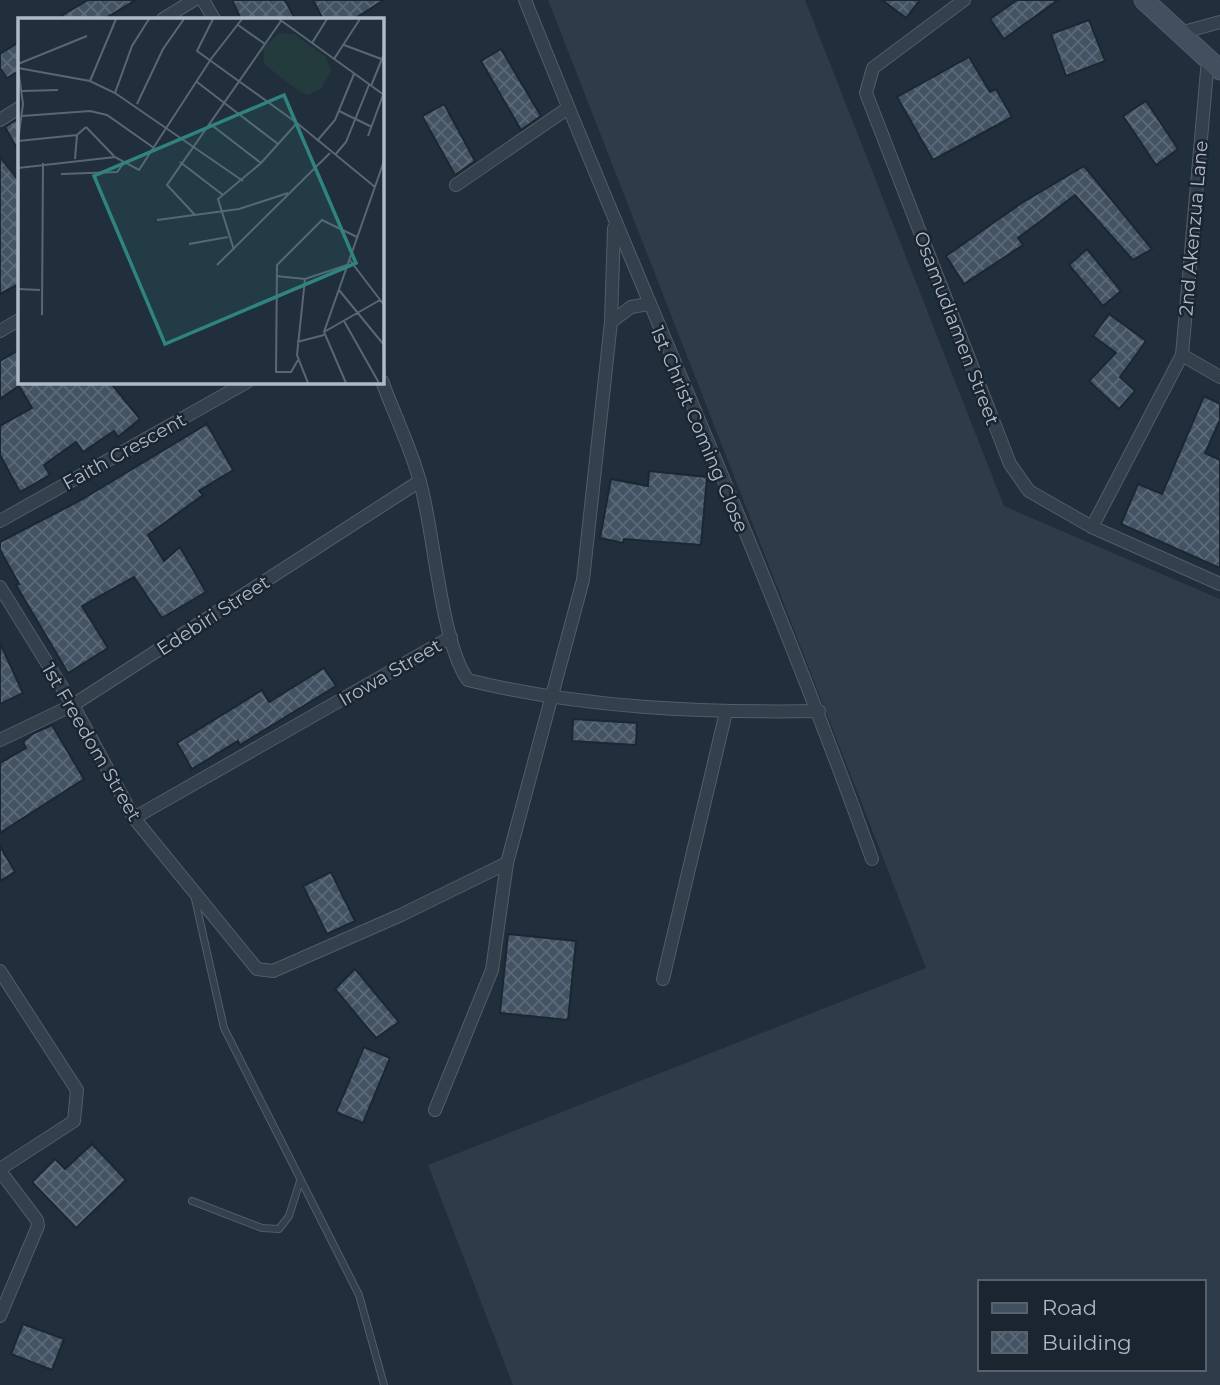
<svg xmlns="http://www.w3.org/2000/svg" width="1220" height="1385" font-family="Montserrat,sans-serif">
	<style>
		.airport { fill: #2e3b49; fill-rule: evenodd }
		.building { fill: url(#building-cross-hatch); stroke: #1c2732; stroke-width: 2 }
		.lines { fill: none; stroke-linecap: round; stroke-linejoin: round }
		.lane-casing { stroke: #525d69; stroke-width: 8 }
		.street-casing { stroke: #525d69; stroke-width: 14 }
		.secondary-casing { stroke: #525d69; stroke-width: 21 }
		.lane { stroke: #34404c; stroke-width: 6 }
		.street { stroke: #34404c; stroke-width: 12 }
		.secondary { stroke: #424f5f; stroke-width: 19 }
		.labels { text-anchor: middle; stroke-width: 5; stroke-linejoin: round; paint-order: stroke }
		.street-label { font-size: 19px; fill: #afbac8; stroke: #1a2530 }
		.inset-road { fill: none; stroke: #5a6673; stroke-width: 2 }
		.view { fill: #2f8480; fill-opacity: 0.15; stroke: #2f8480; stroke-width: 3.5 }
		.inset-edge { fill: none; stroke: #afbac8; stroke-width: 3.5 }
	</style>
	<defs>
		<pattern id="building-cross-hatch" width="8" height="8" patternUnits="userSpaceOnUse" patternTransform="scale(1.75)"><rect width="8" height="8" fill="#445363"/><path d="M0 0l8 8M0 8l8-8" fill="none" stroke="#5c6a78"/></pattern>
	</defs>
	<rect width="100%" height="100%" fill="#212e3b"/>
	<path class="airport" d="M548 0H805L1004 506 1220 599V1385H513L428 1165 926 968ZM980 1282H1204V1369H980Z"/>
	<g class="building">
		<polygon points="88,0 136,0 104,19 56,19"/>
		<polygon points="232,0 285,0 295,19 241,19"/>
		<polygon points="313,0 384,0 354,19 323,19"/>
		<polygon points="882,0 920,0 906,18"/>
		<polygon points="1017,0 1058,0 1004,39 990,19"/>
		<polygon points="1089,20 1105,61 1066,76 1051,34"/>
		<polygon points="19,42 19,71 7,78 0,68 0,54"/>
		<polygon points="501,49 541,116 521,130 481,61"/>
		<polygon points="969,57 990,92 996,89 1012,117 933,160 897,97"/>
		<polygon points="1146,101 1178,149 1156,165 1123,116"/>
		<polygon points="444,104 475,161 455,175 422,116"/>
		<polygon points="19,118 19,152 5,127"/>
		<polygon points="0,157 19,181 19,284 0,294"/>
		<polygon points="1084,166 1152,249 1133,260 1075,195 1018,238 1023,245 964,284 946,256 1020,204"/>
		<polygon points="1087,249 1121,291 1103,306 1069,265"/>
		<polygon points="1109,314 1146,341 1120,377 1135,391 1119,409 1089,381 1116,353 1093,336"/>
		<polygon points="19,350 19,382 110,382 140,419 118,437 114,431 83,452 76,442 44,465 50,475 20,492 0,455 0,426 32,408 19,386 0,399 0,361"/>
		<polygon points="1204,396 1220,404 1220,420 1205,453 1220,460 1220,568 1121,524 1138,484 1162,494"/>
		<polygon points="207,424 233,470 199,491 203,495 148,535 164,561 180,547 206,592 162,618 134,577 82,606 108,648 68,673 16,585 19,584 0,550 0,542 81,500"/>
		<polygon points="649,471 707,477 701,545 624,539 623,543 600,538 611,479 648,486"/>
		<polygon points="0,643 23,693 0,704"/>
		<polygon points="324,668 336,686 240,745 238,741 192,769 177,743 262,690 269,702"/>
		<polygon points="573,719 637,723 636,745 572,741"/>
		<polygon points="52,725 84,779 0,833 0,763 26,748 23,742 32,734"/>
		<polygon points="0,846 15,872 0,881"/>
		<polygon points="331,872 355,921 327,934 303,886"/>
		<polygon points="508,934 576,941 568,1020 500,1013"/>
		<polygon points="355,969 399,1022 376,1038 335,989"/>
		<polygon points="364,1047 390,1058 363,1123 336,1112"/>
		<polygon points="92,1144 126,1180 76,1228 32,1182 55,1159 65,1169"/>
		<polygon points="23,1324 64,1339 52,1370 11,1354"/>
	</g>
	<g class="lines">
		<defs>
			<g id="lane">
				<polyline points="195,899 224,1028 359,1295 384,1385"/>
				<polyline points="192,1201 262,1228 279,1229 289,1216 300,1181"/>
			</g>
			<g id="street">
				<polyline points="203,0 214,19"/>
				<path d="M525 0C639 287 768 568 872 859"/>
				<polyline points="964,0 873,68 866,93 1010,464 1029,491 1092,527 1220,584"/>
				<polyline points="163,19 194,0"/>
				<polyline points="1180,33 1220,22"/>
				<polyline points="0,120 19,108"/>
				<polyline points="456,185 568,108"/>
				<polyline points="611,322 631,307 648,304"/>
				<polyline points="0,331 19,320"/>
				<polyline points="1182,355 1220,377"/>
				<path d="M382 381C394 414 411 448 420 482 434 530 441 644 468 680 580 708 704 713 819 711"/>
				<polyline points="0,521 247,382"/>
				<polyline points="1092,527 1182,355 1208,59"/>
				<polyline points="0,587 73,705 134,818 257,969 273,971 401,915 507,863"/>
				<polyline points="0,740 73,705 420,481"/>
				<polyline points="134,818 451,637"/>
				<polyline points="0,971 77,1090 74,1121 0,1169"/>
				<polyline points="663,979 726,712"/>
				<polyline points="435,1110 492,970 507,863 583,580 611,322 614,228"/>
				<polyline points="0,1171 37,1220 38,1226 0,1316"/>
			</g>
			<polyline id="secondary" points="1144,0 1220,70"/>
		</defs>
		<use href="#lane" class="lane-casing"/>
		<use href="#street" class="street-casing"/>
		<use href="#secondary" class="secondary-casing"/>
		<use href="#lane" class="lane"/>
		<use href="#street" class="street"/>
		<use href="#secondary" class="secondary"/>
	</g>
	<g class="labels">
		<g class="street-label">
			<text transform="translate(1193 228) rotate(-85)" y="7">2nd Akenzua Lane</text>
			<text transform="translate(957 328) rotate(69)" y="7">Osamudiamen Street</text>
			<text transform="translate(700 429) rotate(67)" y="7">1st Christ Coming Close</text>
			<text transform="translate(124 451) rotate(-29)" y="7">Faith Crescent</text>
			<text transform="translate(213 615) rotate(-33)" y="7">Edebiri Street</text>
			<text transform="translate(390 672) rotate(-30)" y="7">Irowa Street</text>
			<text transform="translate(92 742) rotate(60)" y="7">1st Freedom Street</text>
		</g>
	</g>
	<g transform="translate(18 18)">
		<rect width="366" height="366" fill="#212e3b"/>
		<path d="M261 15 276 16 307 38 313 52 303 71 290 77 282 74 246 46 245 30Z" fill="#233b3c"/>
		<path class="inset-road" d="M195 1 179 33 279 105 357 169M261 1 366 77M220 7 247 26M294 25 309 1M326 27 366 42M316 41 342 1M0 46 69 18M0 50 72 63 97 75 225 163M0 50 5 86 0 123M72 63 98 1M179 64 260 126M353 68 366 36M4 73 40 72M97 75 114 28 131 1M119 86 145 31 166 1M321 93 354 109M4 98 72 93 89 97 136 130M191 105 243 145M68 109 96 138M350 118 365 77M0 123 59 117M299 123 317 102 336 56M317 137 328 124 351 67M57 141 59 117 68 109M162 144 205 177M0 150 97 139 121 152 193 41 224 1M43 156 99 154 106 145M177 197 149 167 263 3M139 202 221 191 270 175M171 226 210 219M216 232 200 181 243 145 279 105M331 241 366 287M199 247 312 135M258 258 287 261 329 247M287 261 279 337 290 365M0 271 22 272M321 272 366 327M24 297 25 145M326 303 361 365M306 314 362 282M279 324 306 317M280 342 273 354H258L259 247 304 202 339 219M328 365 306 314 366 143"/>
		<path class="view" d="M266 77 338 245 147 326 76 158Z"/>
		<rect width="366" height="366" class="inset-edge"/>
	</g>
	<rect x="978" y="1280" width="228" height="91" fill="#1a2530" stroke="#56616d" stroke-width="2"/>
	<rect x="992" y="1303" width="35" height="10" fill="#424f5f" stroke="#56616d" stroke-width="2"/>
	<text x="1042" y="1315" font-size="21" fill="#afbac8">Road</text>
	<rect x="992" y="1332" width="35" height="21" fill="url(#building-cross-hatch)" stroke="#56616d" stroke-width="2"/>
	<text x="1042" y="1350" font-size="21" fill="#afbac8">Building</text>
</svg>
